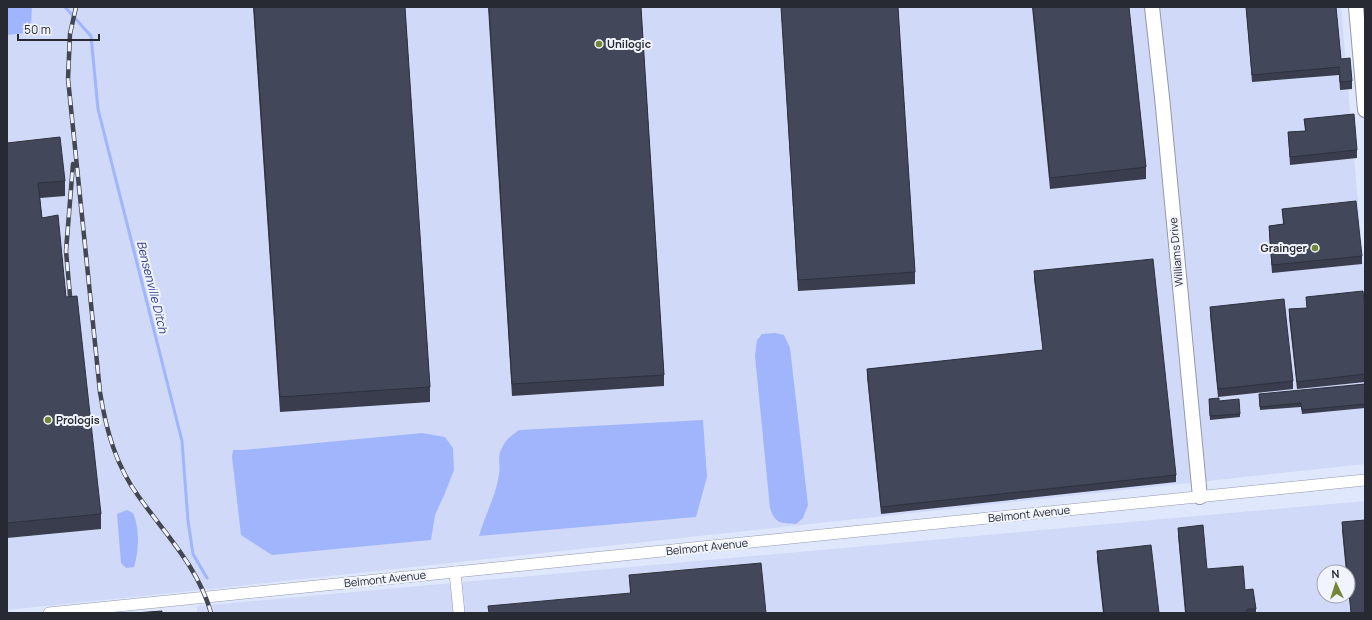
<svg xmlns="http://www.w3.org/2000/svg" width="1372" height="620" font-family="Manrope,sans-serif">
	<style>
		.built { fill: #d0d9f7; fill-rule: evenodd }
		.water { fill: #a1b5fd }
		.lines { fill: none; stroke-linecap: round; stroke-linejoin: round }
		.stream { stroke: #a1b5fd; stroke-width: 3 }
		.minor-casing { stroke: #9299ad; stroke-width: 12 }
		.major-casing { stroke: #9299ad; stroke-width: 16 }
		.minor { stroke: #fff; stroke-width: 11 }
		.major { stroke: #fff; stroke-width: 14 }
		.rail-casing { stroke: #434751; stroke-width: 4.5 }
		.rail { stroke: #f1f4fd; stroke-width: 3; stroke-dasharray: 9; stroke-linecap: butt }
		.wall { fill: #393d4d }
		.building { fill: #424759; stroke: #2e323e }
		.poi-dot { fill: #728636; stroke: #f1f4fd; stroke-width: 1.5 }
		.labels { text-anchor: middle; stroke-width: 4; stroke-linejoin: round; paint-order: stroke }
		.poi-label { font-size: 11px; font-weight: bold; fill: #272a32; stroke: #f1f4fd; text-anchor: start }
		.street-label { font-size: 11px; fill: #272a32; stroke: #f1f4fd }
		.water-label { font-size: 12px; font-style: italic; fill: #324093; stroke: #f1f4fd }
	</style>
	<rect width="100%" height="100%" fill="#dfe7fd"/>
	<g class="built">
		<polygon points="7,7 1341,7 1365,282 1365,464 220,588 7,610"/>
		<path d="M1365 501V613H197V606ZM1324 572H1348V596H1324Z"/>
	</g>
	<g class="water">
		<polygon points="7,7 32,7 31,24 25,33 7,35"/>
		<path d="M775 333 784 335 790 348 808 505 803 518 796 524C781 523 775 524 770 508L755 356 757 340 762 334Z"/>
		<path d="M703 420 707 477 696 517 479 536C485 515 496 496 499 474 501 467 497 457 501 450 505 440 511 436 519 430Z"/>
		<polygon points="422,433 445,437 453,448 454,470 445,493 435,515 431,540 272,555 241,535 232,457 233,450 243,450"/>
		<path d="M127 510 133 513C140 529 139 550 134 567L126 568 121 563 117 514Z"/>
	</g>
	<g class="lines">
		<polyline class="stream" points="65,7 91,36 98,109 182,441 188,521 193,554 207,578"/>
		<defs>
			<g id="minor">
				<polyline points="455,572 459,613"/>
				<polyline points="49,613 1365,480"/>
			</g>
			<g id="major">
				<polyline points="1152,7 1162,97 1200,497"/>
				<polyline points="1356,7 1365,110"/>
			</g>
		</defs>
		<use href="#minor" class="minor-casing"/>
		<use href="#major" class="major-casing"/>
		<use href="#minor" class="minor"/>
		<use href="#major" class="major"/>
		<defs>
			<g id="rail">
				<path d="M76 7 70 34 68 79 100 392C106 430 116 466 139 497 166 535 198 567 211 613"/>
				<polyline points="71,307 66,251 73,164"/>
			</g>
		</defs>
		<use href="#rail" class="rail-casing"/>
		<use href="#rail" class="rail"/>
	</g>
	<g class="wall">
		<polygon points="253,7 405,7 430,387 430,402 280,412"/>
		<polygon points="488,7 641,7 664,375 664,386 512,396"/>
		<polygon points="781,7 898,7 915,272 915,284 798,291"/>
		<polygon points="1032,7 1129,7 1146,167 1146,179 1050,189"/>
		<polygon points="1246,7 1336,7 1341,59 1352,81 1352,89 1340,90 1339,75 1252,82"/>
		<polygon points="1304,119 1357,150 1357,158 1290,165 1288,132 1305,131"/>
		<polygon points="7,143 65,181 65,196 40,198 42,218 66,297 101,514 101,529 7,538"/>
		<polygon points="1282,209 1362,256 1362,264 1272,273 1269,233 1269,226 1283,224"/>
		<polygon points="1034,271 1176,475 1176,482 881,514 867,377 867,369 1043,350 1034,279"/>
		<polygon points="1306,297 1365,309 1365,382 1297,389 1289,317 1289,309 1307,308"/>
		<polygon points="1210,307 1293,381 1293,389 1218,397 1210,315"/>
		<polygon points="1365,384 1365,408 1302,414 1301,407 1260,410 1259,398"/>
		<polygon points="1209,399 1219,401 1240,414 1240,417 1210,420"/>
		<polygon points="1342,522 1365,613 1351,613 1348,588 1348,572 1346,572 1342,530"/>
		<polygon points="1178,528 1207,569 1245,590 1256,609 1256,613 1185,613 1178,535"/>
		<polygon points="1097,551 1159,613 1103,613 1097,559"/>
		<polygon points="629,575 766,613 630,593"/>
	</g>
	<g class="building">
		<polygon points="254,7 405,7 430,387 280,397"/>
		<polygon points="489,7 641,7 664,375 512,384"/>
		<polygon points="781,7 898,7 915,272 798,280"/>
		<polygon points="1033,7 1129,7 1146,167 1050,178"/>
		<polygon points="1246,7 1336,7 1341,59 1350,58 1352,81 1340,82 1339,67 1252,75"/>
		<polygon points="1354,114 1357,150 1290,157 1288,132 1306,131 1304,119"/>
		<polygon points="60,137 65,181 38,183 42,218 58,215 66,297 77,296 101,514 7,523 7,143"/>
		<polygon points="1356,201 1362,256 1272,265 1269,226 1284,224 1282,209"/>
		<polygon points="1153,259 1176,475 881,507 867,369 1043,350 1034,271"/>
		<polygon points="1363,291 1365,309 1365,374 1297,382 1289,309 1307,308 1306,297"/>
		<polygon points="1284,299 1293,381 1218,389 1210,307"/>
		<polygon points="1365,384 1365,404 1302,410 1301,403 1260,407 1259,394"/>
		<polygon points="1219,398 1219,401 1239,399 1240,414 1210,416 1209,399"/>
		<polygon points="1365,520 1365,613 1351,613 1348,580 1348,572 1347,572 1342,522"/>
		<polygon points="1203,525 1207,569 1243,566 1245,590 1253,589 1256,609 1247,609 1247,613 1186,613 1178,528"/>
		<polygon points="1151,545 1159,613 1104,613 1097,551"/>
		<polygon points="761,563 766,613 489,613 488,606 631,593 629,575"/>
		<polygon points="162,611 162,613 135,613"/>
	</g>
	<g class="poi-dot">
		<circle cx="599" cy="44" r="4"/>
		<circle cx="1315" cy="248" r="4"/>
		<circle cx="48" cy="420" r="4"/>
	</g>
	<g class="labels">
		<g class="poi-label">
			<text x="607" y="48">Unilogic</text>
			<text x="1307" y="252" text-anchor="end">Grainger</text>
			<text x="56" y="424">Prologis</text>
		</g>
		<g class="street-label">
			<text transform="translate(1176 252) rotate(-95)" y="4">Williams Drive</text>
			<text transform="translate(1029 514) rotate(-6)" y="4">Belmont Avenue</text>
			<text transform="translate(707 547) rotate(-6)" y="4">Belmont Avenue</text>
			<text transform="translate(385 579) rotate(-6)" y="4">Belmont Avenue</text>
		</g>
		<g class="water-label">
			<text transform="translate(152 287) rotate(76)" y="4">Bensenville Ditch</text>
		</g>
	</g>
	<rect width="1372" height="620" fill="none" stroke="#272a32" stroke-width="16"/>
	<g transform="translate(1336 584) rotate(356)"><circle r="19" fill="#f1f4fd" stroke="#a0a3ac"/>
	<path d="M0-3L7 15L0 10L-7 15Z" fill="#728636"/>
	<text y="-6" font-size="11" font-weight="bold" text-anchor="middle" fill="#272a32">N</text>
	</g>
	<path d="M18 34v6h81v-6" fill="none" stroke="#272a32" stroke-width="2"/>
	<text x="24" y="34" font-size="12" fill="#272a32" stroke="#f1f4fd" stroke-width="3" paint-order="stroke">50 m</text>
</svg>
